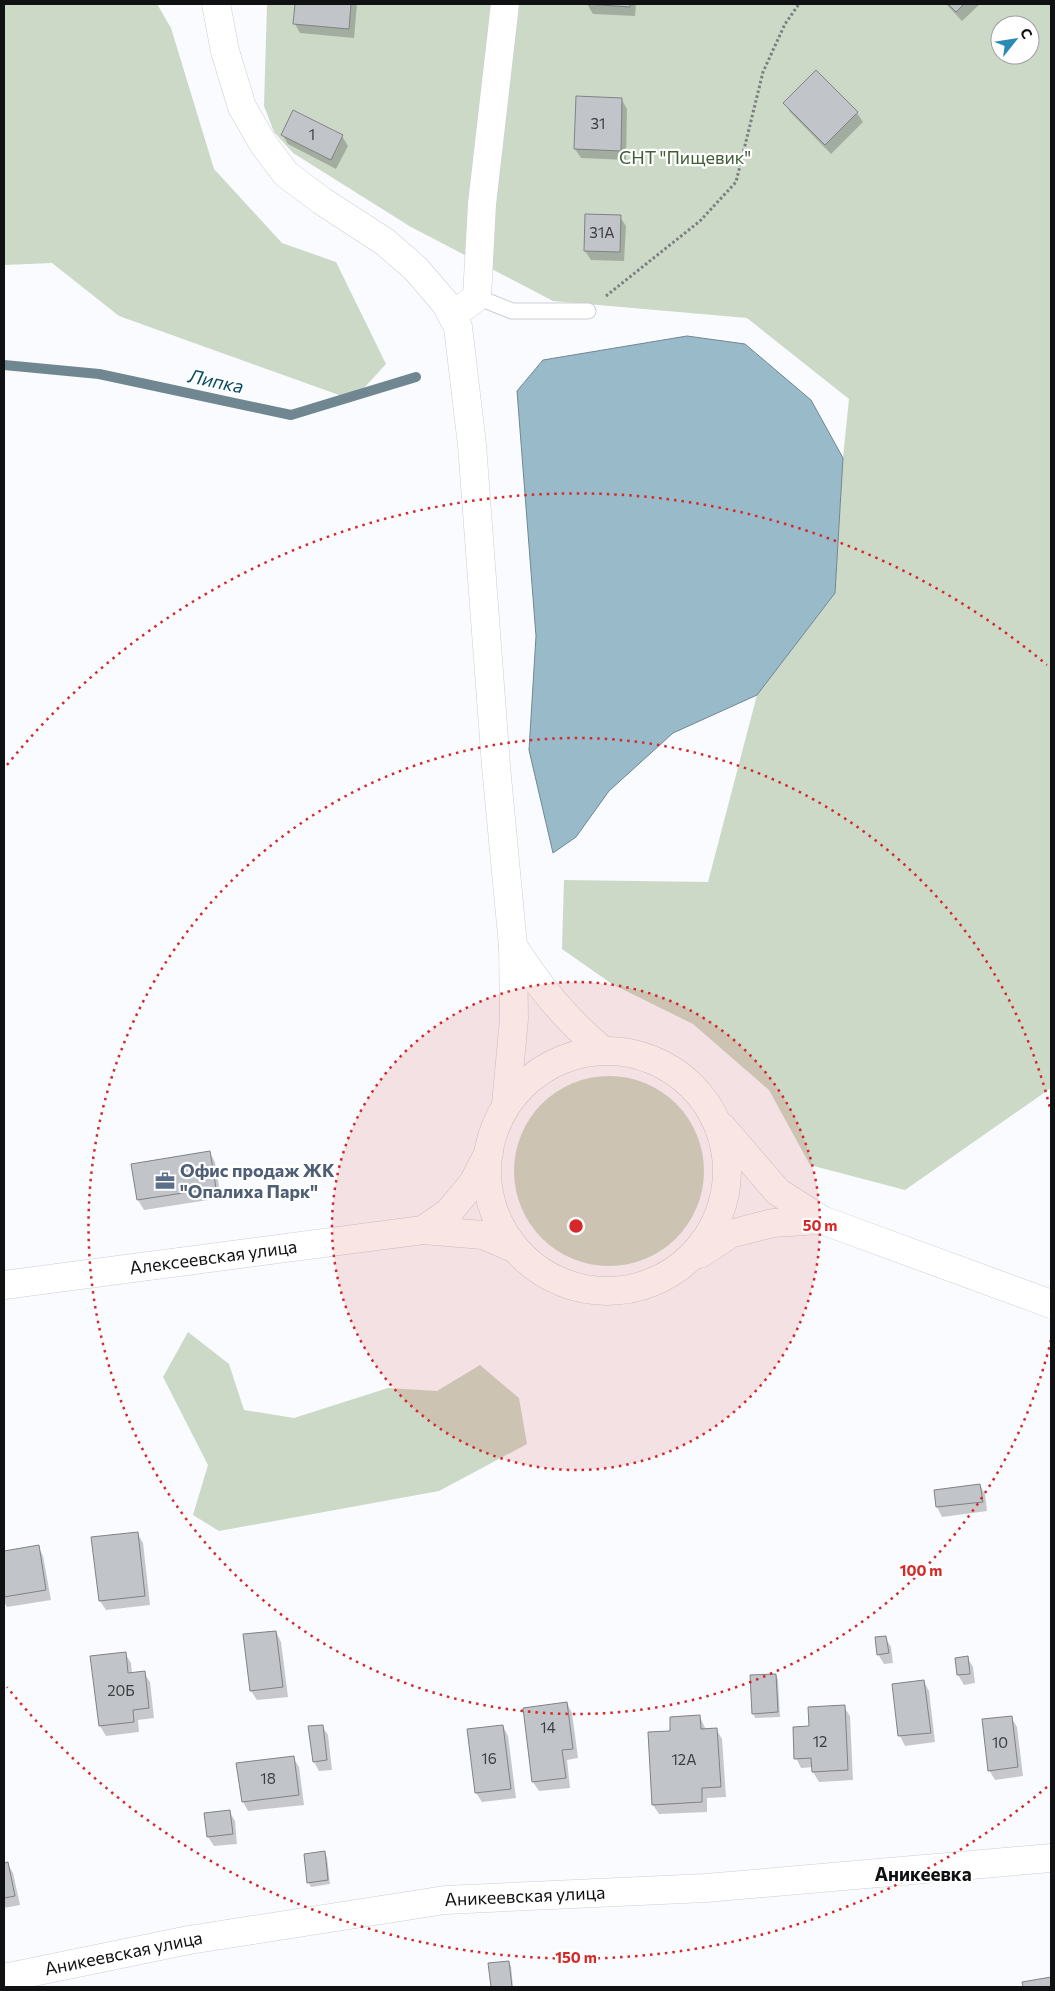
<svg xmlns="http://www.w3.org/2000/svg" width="1055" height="1991" font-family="Commissioner,sans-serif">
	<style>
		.green { fill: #ccd9c7; fill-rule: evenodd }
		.water { fill: #99bac9; stroke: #708792 }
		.shadow { fill: #0003 }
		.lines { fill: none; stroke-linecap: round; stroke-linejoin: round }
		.stream { stroke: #708792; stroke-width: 10 }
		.building { fill: #c1c4c8; stroke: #808286 }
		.lane-casing { stroke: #ccced2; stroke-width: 17 }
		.street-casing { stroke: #ccced2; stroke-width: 29 }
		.secondary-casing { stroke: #ccced2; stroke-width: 29 }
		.path { stroke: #7c7d7f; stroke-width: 3; stroke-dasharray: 2.5 2.5; stroke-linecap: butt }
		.lane { stroke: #fff; stroke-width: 15 }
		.street { stroke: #fff; stroke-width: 28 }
		.secondary { stroke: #fff; stroke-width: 28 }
		.ring { fill: none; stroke: #d62828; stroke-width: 2.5; stroke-dasharray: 2.5 5 }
		.labels { text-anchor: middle; stroke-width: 4.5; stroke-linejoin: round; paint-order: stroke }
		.number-label { font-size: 15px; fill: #3c3e40 }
		.park-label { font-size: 18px; fill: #405d35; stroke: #fff }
		.service-label { font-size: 18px; font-weight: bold; fill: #4e5e75; stroke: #fff; text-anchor: start }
		.street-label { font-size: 18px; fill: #101112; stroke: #fff }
		.water-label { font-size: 19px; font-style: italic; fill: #0a4f65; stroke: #fff }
		.neighbourhood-label { font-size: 19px; font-weight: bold; fill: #101112; stroke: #fff }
		.centre { fill: #d62828; stroke: #fff; stroke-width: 2.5 }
		.ring-label { font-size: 15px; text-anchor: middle; font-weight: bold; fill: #d62828; stroke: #fff; stroke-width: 4.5; stroke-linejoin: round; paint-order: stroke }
	</style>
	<rect width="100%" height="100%" fill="#f9fbfe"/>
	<g class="green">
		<polygon points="4,4 157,4 171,28 214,169 282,243 336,262 386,364 353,400 119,316 52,263 4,265"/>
		<path d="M267 4H1051V1088L905 1190 810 1165 769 1090 693 1024 612 984 562 949 564 880 708 882 757 695 835 593 843 458 849 399 747 318 553 301 411 227 293 153 274 132 264 106ZM1000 25H1030V55H1000Z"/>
		<circle cx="609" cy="1171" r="95"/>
		<polygon points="188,1332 229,1364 244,1410 294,1418 388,1388 437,1391 480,1365 519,1398 527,1444 439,1491 219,1531 193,1515 208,1465 163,1377"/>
	</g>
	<polygon class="water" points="687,336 745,344 811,400 843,458 835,593 757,695 673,733 609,791 576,837 553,853 529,750 536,636 517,391 543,360"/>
	<g class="shadow">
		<polygon points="296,4 357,4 354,38 300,33 295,24"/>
		<polygon points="587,4 636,4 635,16 593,14"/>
		<polygon points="946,4 980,4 962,21"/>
		<polygon points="622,100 627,109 626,160 581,158 575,149"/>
		<polygon points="785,103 857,113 863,122 831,154 790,112"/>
		<polygon points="282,134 342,136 348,146 336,169 288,144"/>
		<polygon points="620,217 626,226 624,261 591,260 585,251"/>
		<polygon points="210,1153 215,1162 221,1198 144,1210 138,1200 133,1165"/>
		<polygon points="980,1485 985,1494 987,1511 942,1517 937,1507 935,1491"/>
		<polygon points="137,1533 143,1543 150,1605 106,1610 100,1601"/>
		<polygon points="38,1546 43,1556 51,1600 7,1607 4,1602 4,1552"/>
		<polygon points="276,1632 281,1642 288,1697 257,1700 251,1691"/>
		<polygon points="885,1637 891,1647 893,1663 884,1664 878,1654"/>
		<polygon points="125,1653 131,1663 132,1674 144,1673 150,1682 154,1718 138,1720 139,1732 106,1736 100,1726 92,1657"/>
		<polygon points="967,1657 973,1667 975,1683 964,1685 958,1675 956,1659"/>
		<polygon points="776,1675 778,1680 780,1717 755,1718 753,1713"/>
		<polygon points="924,1682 929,1691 935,1742 905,1746 900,1736 893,1686"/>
		<polygon points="567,1703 572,1713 578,1758 567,1760 570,1788 539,1791 533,1782"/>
		<polygon points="844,1707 850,1716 853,1780 819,1782 813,1772 813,1767 801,1768 796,1758 811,1728"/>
		<polygon points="700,1717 706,1730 716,1729 722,1739 726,1797 707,1798 707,1812 659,1814 653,1805 672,1732"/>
		<polygon points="1011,1717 1017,1727 1023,1776 995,1780 989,1770"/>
		<polygon points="322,1726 328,1735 332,1770 319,1771 314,1762"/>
		<polygon points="503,1726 508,1736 516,1798 482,1802 476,1793"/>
		<polygon points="293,1757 299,1767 304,1805 248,1811 243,1802"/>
		<polygon points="229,1811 235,1821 237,1844 214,1846 208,1837"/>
		<polygon points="324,1853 327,1857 330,1884 311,1887 308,1882"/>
		<polygon points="7,1863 13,1873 20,1905 4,1908 4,1864"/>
		<polygon points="508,1962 511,1966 513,1987 493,1987 490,1964"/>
	</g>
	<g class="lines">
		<polyline class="stream" points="4,365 99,374 291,415 416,377"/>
	</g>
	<g class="building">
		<polygon points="295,4 351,4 349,29 293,24"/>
		<polygon points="586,4 630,4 630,7"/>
		<polygon points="948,4 964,4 956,12"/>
		<polygon points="816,70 858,112 825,145 783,103"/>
		<polygon points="576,96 622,98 621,151 574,149"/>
		<polygon points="293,110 343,135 331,160 281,135"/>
		<polygon points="585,214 621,215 620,252 584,251"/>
		<polygon points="210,1151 216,1188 137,1200 131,1164"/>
		<polygon points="980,1484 983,1502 936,1507 934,1490"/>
		<polygon points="138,1532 145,1596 99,1601 91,1537"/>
		<polygon points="39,1545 46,1590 4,1597 4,1551"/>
		<polygon points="276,1631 283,1687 250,1691 243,1634"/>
		<polygon points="886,1636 889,1653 877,1655 875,1637"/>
		<polygon points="126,1652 128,1673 145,1671 149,1708 133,1710 134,1722 99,1726 90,1656"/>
		<polygon points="968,1656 970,1674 957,1675 955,1658"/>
		<polygon points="776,1674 778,1712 752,1714 750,1675"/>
		<polygon points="924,1680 931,1733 898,1736 892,1684"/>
		<polygon points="567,1702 573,1749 562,1750 566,1778 532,1782 523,1708"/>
		<polygon points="845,1705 848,1770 812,1772 811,1758 794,1759 793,1727 809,1726 808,1707"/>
		<polygon points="700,1715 701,1729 717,1728 721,1787 702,1788 702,1802 652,1805 648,1732 670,1731 670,1717"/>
		<polygon points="1012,1716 1018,1767 988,1771 982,1719"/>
		<polygon points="323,1725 327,1760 313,1762 308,1726"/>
		<polygon points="503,1725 511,1789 475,1793 467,1729"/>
		<polygon points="294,1756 299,1795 242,1802 236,1763"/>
		<polygon points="230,1810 233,1834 207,1837 204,1813"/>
		<polygon points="325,1851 328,1880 307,1883 304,1854"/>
		<polygon points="8,1862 15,1896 4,1898 4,1863"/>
		<polygon points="509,1961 512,1987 491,1987 488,1963"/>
		<polygon points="1051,1977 1051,1987 1023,1987 1022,1982"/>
	</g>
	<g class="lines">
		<defs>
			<polyline id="lane" points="477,297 512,311 588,311"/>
			<g id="street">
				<polyline points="453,315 477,297 482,204 505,4"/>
				<polyline points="423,1230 449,1212 473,1183 489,1152"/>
				<path id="s1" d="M4 1285 423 1230 483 1235 513 1248"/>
				<path id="s2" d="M4 1978 189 1940 445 1900 706 1888 1051 1858"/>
			</g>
			<g id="secondary">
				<polyline points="216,4 225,51 242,107 264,145 286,174 322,201 385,242 416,269 446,304 458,327 472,445 496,766 513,946 514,1019 506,1104"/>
				<path d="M513 946C540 988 564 1017 602 1050"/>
				<circle cx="607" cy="1171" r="120"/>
				<polyline points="722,1127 778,1192 822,1220 1051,1304"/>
				<polyline points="700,1254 730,1234 773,1223 822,1220"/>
			</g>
		</defs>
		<use href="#lane" class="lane-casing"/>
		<use href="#street" class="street-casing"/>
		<use href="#secondary" class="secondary-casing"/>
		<polyline class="path" points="606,296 700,221 736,182 763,72 785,24 799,4"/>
		<use href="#lane" class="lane"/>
		<use href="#street" class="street"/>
		<use href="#secondary" class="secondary"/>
	</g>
	<circle cx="576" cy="1226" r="244" fill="#d62828" fill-opacity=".12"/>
	<g class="ring">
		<circle cx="576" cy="1226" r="244"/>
		<path d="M1051 1340A488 488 0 1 1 1051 1112"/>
		<path d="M1047 1787A732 732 0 0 1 7 1687M7 765A732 732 0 0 1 1047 665"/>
	</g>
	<defs>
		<symbol id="office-bare" viewBox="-9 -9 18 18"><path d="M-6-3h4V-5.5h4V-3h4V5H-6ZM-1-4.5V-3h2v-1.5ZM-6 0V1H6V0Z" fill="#5c6f8a" stroke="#fff" stroke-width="2.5" paint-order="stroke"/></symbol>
	</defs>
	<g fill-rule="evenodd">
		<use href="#office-bare" x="151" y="1167" width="28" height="28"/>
	</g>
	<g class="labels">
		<g class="number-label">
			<text x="598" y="129">31</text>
			<text x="312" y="140">1</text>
			<text x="602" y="238">31А</text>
			<text x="121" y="1696">20Б</text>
			<text x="548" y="1733">14</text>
			<text x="820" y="1747">12</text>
			<text x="1000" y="1748">10</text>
			<text x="489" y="1764">16</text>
			<text x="684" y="1765">12А</text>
			<text x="268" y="1784">18</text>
		</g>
		<g class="park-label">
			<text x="685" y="164">СНТ "Пищевик"</text>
		</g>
		<g class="service-label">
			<text x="180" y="1177">Офис продаж ЖК<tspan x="180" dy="21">"Опалиха Парк"</tspan></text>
		</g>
		<g class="street-label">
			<text dy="6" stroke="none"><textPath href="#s1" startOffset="211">Алексеевская улица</textPath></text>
			<text dy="6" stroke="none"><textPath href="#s2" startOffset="528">Аникеевская улица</textPath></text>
			<text dy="6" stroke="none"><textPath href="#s2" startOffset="122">Аникеевская улица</textPath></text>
		</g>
		<g class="water-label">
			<text transform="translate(216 381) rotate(12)" y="7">Липка</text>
		</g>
		<g class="neighbourhood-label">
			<text x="923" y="1881">Аникеевка</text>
		</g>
	</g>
	<circle cx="576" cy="1226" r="8" class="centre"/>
	<g class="ring-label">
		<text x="820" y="1231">50 m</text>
		<text x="921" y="1576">100 m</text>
		<text x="576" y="1963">150 m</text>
	</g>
	<rect width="1055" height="1991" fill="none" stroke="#101112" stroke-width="10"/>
	<g transform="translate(1015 40) rotate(60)"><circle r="24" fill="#ffffff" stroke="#9fa0a0"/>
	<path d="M0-4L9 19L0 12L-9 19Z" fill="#298ab5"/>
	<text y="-8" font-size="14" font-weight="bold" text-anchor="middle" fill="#101112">С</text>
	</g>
</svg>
